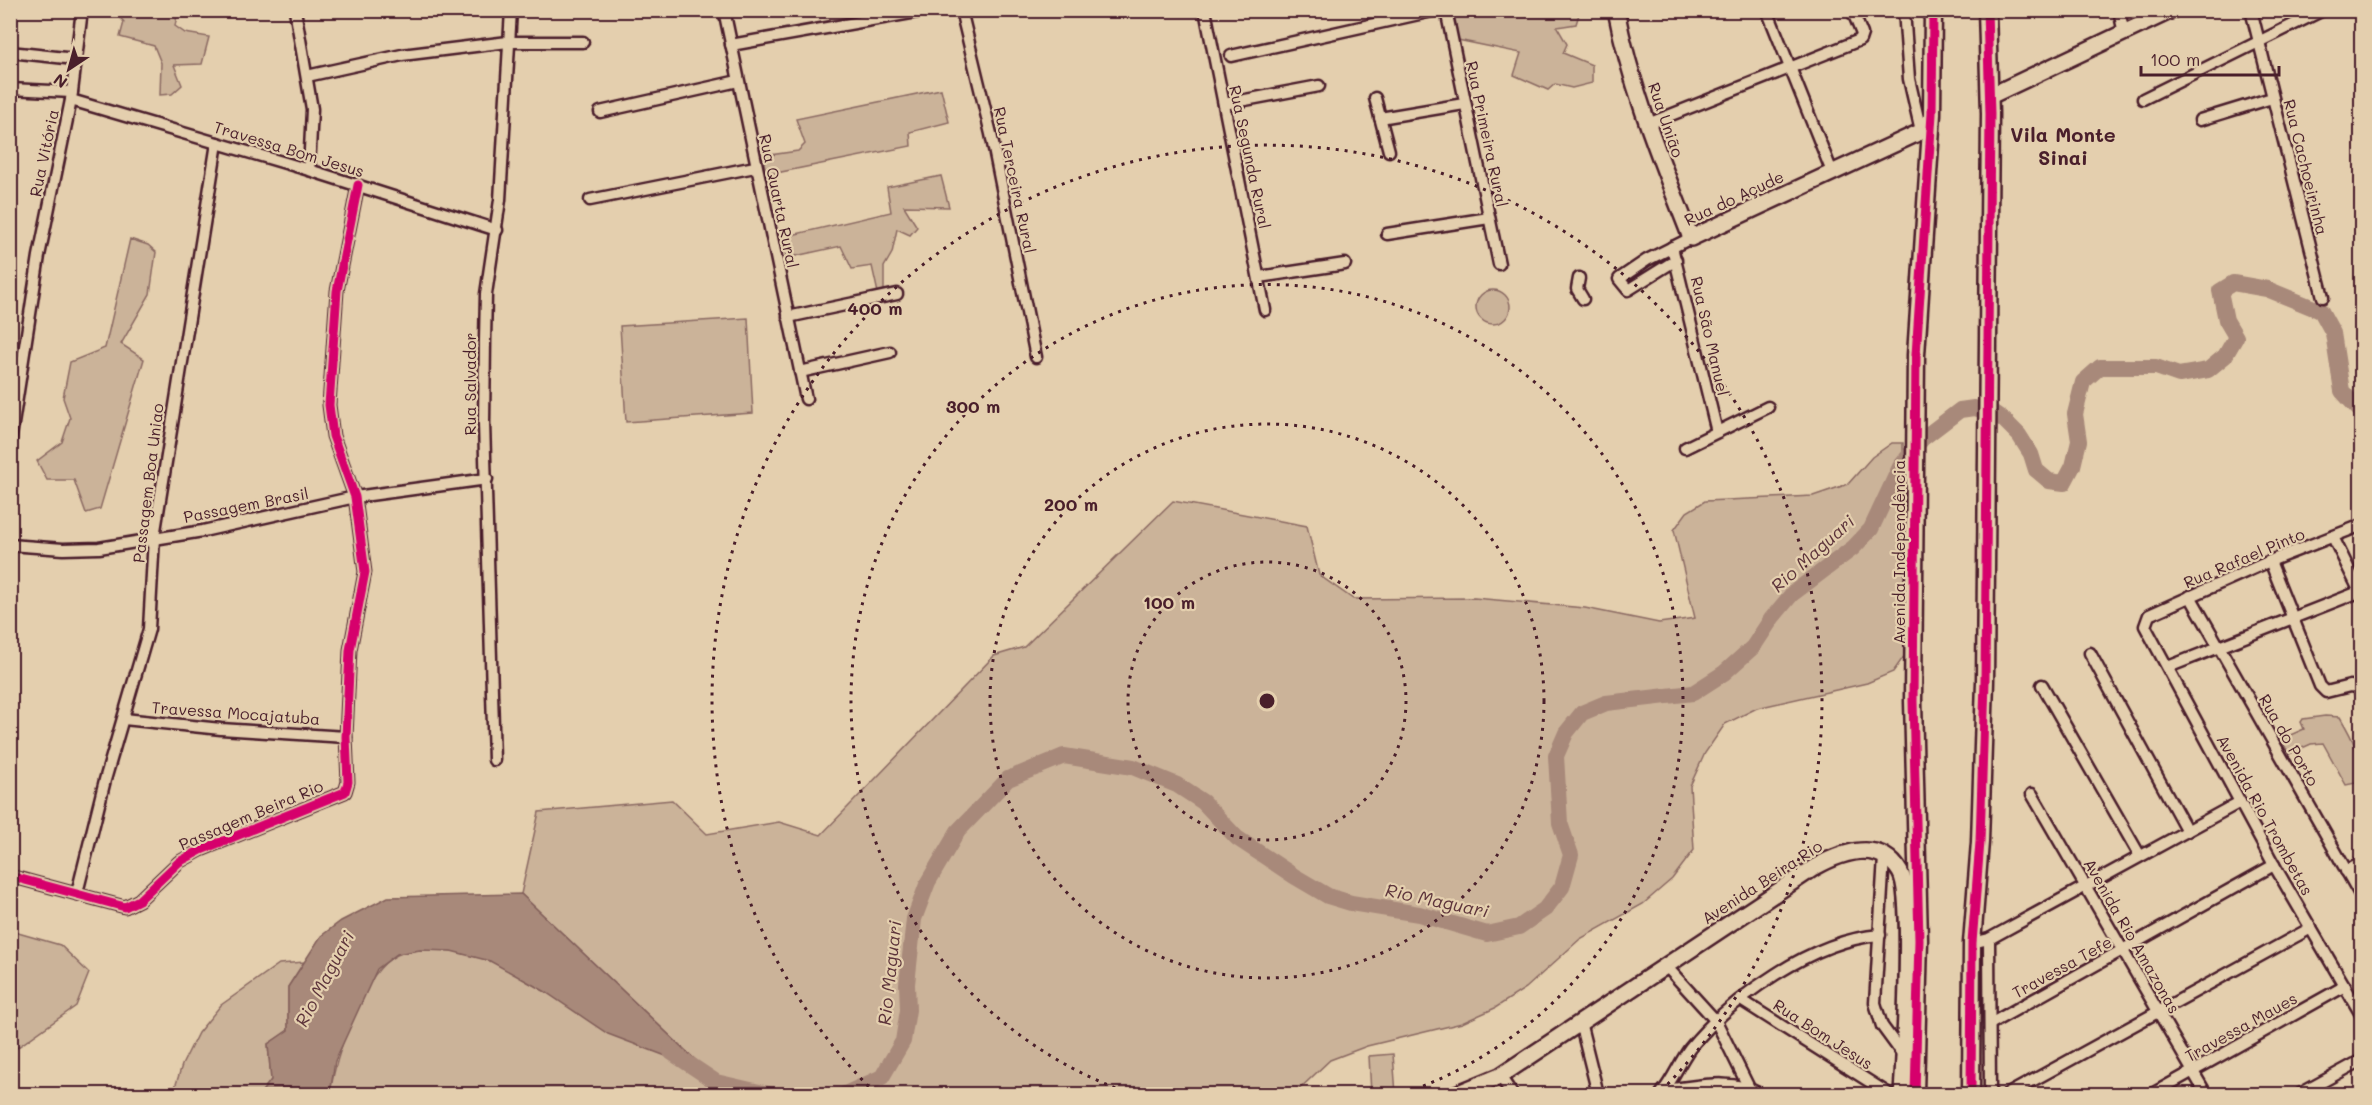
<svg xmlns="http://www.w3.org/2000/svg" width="2372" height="1105" font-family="Mali,sans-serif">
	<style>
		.green { fill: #cbb399; stroke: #8a6962; stroke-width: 1.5 }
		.water { fill: #a8897a; stroke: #825f5a; stroke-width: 1.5 }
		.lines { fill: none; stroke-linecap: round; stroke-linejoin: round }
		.river { stroke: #a8897a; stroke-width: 16 }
		.street-casing { stroke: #4a1f2b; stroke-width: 15 }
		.secondary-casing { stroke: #4a1f2b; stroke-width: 20 }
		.primary-casing { stroke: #4a1f2b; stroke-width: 21 }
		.street { stroke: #e4cfae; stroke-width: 10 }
		.secondary { stroke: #e4cfae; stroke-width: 15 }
		.primary { stroke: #e4cfae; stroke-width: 16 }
		.cycleway-casing { stroke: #e4cfae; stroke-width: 13 }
		.cycleway { stroke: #d6006c; stroke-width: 9 }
		.ring { fill: none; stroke: #4a1f2b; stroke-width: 3; stroke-dasharray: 3 6 }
		.labels { text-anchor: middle; stroke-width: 4.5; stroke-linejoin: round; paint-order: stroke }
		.street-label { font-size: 16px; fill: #4a1f2b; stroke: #e4cfae }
		.water-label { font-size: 18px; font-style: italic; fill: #5d343b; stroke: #e4cfae }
		.quarter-label { font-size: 20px; font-weight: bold; fill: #4a1f2b; stroke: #e4cfae }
		.centre { fill: #4a1f2b; stroke: #e4cfae; stroke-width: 3 }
		.ring-label { font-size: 18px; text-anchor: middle; font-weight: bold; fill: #4a1f2b; stroke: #e4cfae; stroke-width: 4.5; stroke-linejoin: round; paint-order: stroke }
	</style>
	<rect width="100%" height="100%" fill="#e4cfae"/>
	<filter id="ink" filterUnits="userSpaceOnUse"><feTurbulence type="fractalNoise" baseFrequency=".0167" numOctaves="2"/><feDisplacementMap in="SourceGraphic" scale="12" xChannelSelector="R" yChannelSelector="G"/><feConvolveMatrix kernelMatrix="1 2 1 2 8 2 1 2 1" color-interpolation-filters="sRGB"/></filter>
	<g filter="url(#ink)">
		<g class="green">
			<polygon points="114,11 178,11 175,26 185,33 209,37 202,64 174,65 182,85 172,94 160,95 161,63 154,46 120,37 124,22"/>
			<polygon points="1454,11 1580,11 1576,24 1557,27 1567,44 1563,53 1592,65 1592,83 1572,88 1555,84 1548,90 1514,75 1521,53 1458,40"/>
			<polygon points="941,89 949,122 910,132 911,146 766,175 763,156 798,151 805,144 796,119"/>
			<polygon points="941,176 949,207 904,206 917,227 910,235 897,229 892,253 884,267 884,290 878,293 872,266 852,269 841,246 786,258 783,237 891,212 887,187"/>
			<polygon points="130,239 148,245 156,252 150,294 121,344 144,359 100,509 86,513 74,480 47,480 37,461 62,442 70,418 63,398 70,362 105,348"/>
			<circle cx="1493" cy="307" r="17"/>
			<polygon points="748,318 753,413 626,422 620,326"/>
			<path d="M1892 443H1903L1905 655 1893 672 1867 683 1757 708 1725 724 1705 753 1690 786 1694 850 1672 879 1643 904 1580 939 1526 988 1495 1008 1462 1023 1367 1046 1330 1060 1294 1094H330C335 1058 362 971 397 955 419 944 469 951 491 961 510 970 528 983 546 992 599 1019 653 1044 706 1070L521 894 539 812 672 800 707 834 779 822 821 835 994 656 1024 647 1173 501 1307 526 1319 575 1353 599 1474 598 1585 608 1659 623 1695 618 1674 530 1687 512 1705 501 1813 496 1848 484 1872 457Z"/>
			<path d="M2325 716 2340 717C2353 739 2362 756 2361 782L2346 785 2323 743 2311 744 2289 754 2281 739 2304 729 2301 722 2303 719Z"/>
			<polygon points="11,931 60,945 89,973 76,1006 11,1052"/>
			<polygon points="304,962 288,987 288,1031 268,1044 271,1080 260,1094 173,1094 182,1065 198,1033 221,1005 279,964"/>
			<polygon points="1393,1054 1396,1094 1371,1094 1369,1056"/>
		</g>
		<polygon class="water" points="521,894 708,1072 608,1034 544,991 490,961 451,951 420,950 397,954 377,969 335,1061 330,1094 260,1094 271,1080 268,1044 288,1030 288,987 321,936 341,921 388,897"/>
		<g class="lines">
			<g class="river">
				<polyline points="671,1052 716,1082 768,1094"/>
				<polyline points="845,1094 882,1077 903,1041 908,1010 907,984 914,919 928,882 958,831 1008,779 1064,756 1133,767 1177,785 1203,802 1237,838 1294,876 1328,896 1351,903 1419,914 1487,934 1519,927 1545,909 1562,887 1571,855 1560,823 1556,756 1566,733 1582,713 1606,703 1693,693 1724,673 1753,647 1772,618 1792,594 1853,548 1871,529 1900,467 1922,439 1960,410 1974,408 1994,413 2004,420 2019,435 2031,454 2036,470 2049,481 2064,483 2073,466 2079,441 2075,414 2083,382 2100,367 2156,367 2179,375 2208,370 2225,356 2236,337 2226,320 2220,291 2233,283 2267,289 2321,311 2333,333 2342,391 2362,413"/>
			</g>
			<defs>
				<g id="street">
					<polyline points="295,10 312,109 309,170"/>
					<polyline points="724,10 806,399"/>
					<polyline points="961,10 991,134 1036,357"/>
					<polyline points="1205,10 1265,310"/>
					<polyline points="1446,10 1499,264"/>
					<polyline points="1767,10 1832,172"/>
					<polyline points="1904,10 1909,79 1921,131"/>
					<polyline points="2119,10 2124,34"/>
					<polyline points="2251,10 2323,297"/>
					<polyline points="731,45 928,10"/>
					<polyline points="10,52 75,59"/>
					<polyline points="1231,56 1437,10"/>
					<polyline points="307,76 402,55 508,42 583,42"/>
					<polyline points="10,89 72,92"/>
					<polyline points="1375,98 1389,151"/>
					<polyline points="2143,99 2323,10"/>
					<polyline points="71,100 309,170 497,230"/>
					<polyline points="1224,104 1319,86"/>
					<polyline points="600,112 738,81"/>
					<polyline points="1380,118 1464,104"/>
					<polyline points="2200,120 2272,98"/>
					<polyline points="1648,124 1860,40 1862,34 1852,10"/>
					<polyline points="590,200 755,167"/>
					<polyline points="1387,234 1489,218"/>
					<polyline points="1672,247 1717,432"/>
					<polyline points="1676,260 1628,290 1619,279 1647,260 1691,238"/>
					<polyline points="1259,277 1345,264"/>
					<polyline points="1579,278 1577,289 1583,299"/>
					<polyline points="788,317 897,294"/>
					<polyline points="800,372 890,352"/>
					<polyline points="10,443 39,256 71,100 82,10"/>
					<polyline points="1685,448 1768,407"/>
					<polyline points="2362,525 2270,561 2149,615 2145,626 2274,865 2362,1016"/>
					<polyline points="2333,537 2362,596"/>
					<polyline points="10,545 63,549 99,548 203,531 355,497 487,479"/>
					<polyline points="2270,561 2320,686 2326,692 2350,686 2362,688"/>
					<polyline points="2190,596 2362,898"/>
					<polyline points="2090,653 2187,831"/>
					<polyline points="2168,667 2359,592"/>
					<polyline points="2042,685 2140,856"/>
					<polyline points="124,719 221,729 346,737"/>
					<polyline points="494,760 484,423 485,340 486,294 500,200 511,10"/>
					<polyline points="2032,794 2206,1094"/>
					<polyline points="1884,857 1875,1003 1882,1026 1904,1056"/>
					<polyline points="2346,871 2362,863"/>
					<polyline points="10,876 125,907 139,900 179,862 201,850 345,792 348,782 346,737 350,650 365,572 355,497 333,436 329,405 337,291 358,185"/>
					<polyline points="77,893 105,780 149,629 154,537 217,143"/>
					<polyline points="1989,939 1990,1094"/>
					<polyline points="1972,943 1989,939 2240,802"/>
					<polyline points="1666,966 1716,1021 1749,1088"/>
					<polyline points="1741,1000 1889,1094"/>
					<polyline points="1580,1022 1598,1094"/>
					<polyline points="1990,1024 2274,865"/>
					<polyline points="1500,1076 1512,1094"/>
					<path d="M1664 1090C1695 1087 1732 1077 1760 1094"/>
					<path d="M1661 1094C1673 1080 1679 1063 1690 1048 1732 997 1813 940 1880 935"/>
					<polyline points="2008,1094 2311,928"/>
					<polyline points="2152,1094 2345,986"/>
					<polyline points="2300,1094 2362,1060"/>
				</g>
				<g id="secondary">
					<path d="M1616 10C1631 89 1662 163 1691 238L1931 127"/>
					<polyline points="1990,96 2172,10"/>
					<path d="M1456 1094 1500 1076 1815 867C1842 852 1880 838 1900 872 1914 894 1904 1059 1902 1094"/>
				</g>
				<g id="primary">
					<polyline points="1915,1094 1919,940 1913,701 1916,355 1932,114 1933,10"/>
					<polyline points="1971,1094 1972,943 1980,842 1985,681 1990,114 1987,10"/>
				</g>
			</defs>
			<use href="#street" class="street-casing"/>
			<use href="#secondary" class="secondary-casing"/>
			<use href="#primary" class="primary-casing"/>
			<use href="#street" class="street"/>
			<use href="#secondary" class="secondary"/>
			<use href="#primary" class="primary"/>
			<defs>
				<g id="cycleway">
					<polyline points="10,876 125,907 139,900 179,862 201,850 345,792 348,782 346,737 350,650 365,572 355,497 333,436 329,405 337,291 358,185"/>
					<polyline points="1915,1094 1919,940 1913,701 1916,355 1932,114 1933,10"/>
					<polyline points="1971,1094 1972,943 1980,842 1985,681 1990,114 1987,10"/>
				</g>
			</defs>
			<use href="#cycleway" class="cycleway-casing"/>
			<use href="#cycleway" class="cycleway"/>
		</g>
	</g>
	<g class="ring">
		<circle cx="1267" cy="701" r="139"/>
		<circle cx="1267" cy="701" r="277"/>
		<path d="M1132 1094A416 416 0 1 1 1402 1094"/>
		<path d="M875 1093A555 555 0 1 1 1659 1093"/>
	</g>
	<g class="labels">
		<g class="street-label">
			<text transform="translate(1666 120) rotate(71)" y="6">Rua União</text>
			<text transform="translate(1487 134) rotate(78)" y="6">Rua Primeira Rural</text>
			<text transform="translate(289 149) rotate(17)" y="6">Travessa Bom Jesus</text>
			<text transform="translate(44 153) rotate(-78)" y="6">Rua Vitória</text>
			<text transform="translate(1250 157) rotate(78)" y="6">Rua Segunda Rural</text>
			<text transform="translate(2306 167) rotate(76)" y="6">Rua Cachoeirinha</text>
			<text transform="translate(1015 180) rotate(78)" y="6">Rua Terceira Rural</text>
			<text transform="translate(1734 198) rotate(-25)" y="6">Rua do Açude</text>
			<text transform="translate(779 201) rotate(78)" y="6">Rua Quarta Rural</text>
			<text transform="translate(1710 336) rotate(77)" y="6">Rua São Manuel</text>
			<text transform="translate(470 384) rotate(-90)" y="6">Rua Salvador</text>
			<text transform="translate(148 483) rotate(-83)" y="6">Passagem Boa Uniao</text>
			<text transform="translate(246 505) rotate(-11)" y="6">Passagem Brasil</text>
			<text transform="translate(1899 552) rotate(-90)" y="6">Avenida Independência</text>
			<text transform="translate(2244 558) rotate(-23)" y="6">Rua Rafael Pinto</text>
			<text transform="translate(236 713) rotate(4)" y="6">Travessa Mocajatuba</text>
			<text transform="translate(2289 740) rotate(60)" y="6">Rua do Porto</text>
			<text transform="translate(251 815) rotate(-23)" y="6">Passagem Beira Rio</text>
			<text transform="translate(2265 815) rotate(61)" y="6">Avenida Rio Trombetas</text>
			<text transform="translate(1762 882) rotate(-33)" y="6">Avenida Beira Rio</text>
			<text transform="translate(2132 936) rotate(60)" y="6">Avenida Rio Amazonas</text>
			<text transform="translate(2062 967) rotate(-29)" y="6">Travessa Tefe</text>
			<text transform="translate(2241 1027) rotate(-29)" y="6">Travessa Maues</text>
			<text transform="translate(1823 1034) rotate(33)" y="6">Rua Bom Jesus</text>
		</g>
		<g class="water-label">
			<text transform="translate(1813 554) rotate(-42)" y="6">Rio Maguari</text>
			<text transform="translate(1437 901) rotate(12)" y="6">Rio Maguari</text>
			<text transform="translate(890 973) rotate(-84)" y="6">Rio Maguari</text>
			<text transform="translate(325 979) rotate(-62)" y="6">Rio Maguari</text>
		</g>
		<g class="quarter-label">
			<text x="2063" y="142">Vila Monte<tspan x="2063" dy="23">Sinai</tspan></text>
		</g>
	</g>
	<circle cx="1267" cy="701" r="9" class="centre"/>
	<g class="ring-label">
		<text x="875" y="315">400 m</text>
		<text x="973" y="413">300 m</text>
		<text x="1071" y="511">200 m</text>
		<text x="1169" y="609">100 m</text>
	</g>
	<rect width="2372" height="1105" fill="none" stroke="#e4cfae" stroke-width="36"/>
	<rect x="18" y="18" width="2336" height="1069" fill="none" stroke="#4a1f2b" stroke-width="2" filter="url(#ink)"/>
	<g transform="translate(69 69) rotate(216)" stroke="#e4cfae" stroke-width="4.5" paint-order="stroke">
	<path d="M0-4.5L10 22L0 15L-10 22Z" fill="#4a1f2b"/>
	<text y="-9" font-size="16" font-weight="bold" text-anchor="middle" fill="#4a1f2b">N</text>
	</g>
	<path d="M2141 66v9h138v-9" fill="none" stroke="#4a1f2b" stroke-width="3"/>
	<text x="2150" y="66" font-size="18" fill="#4a1f2b" stroke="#e4cfae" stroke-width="4.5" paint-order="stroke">100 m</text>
</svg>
